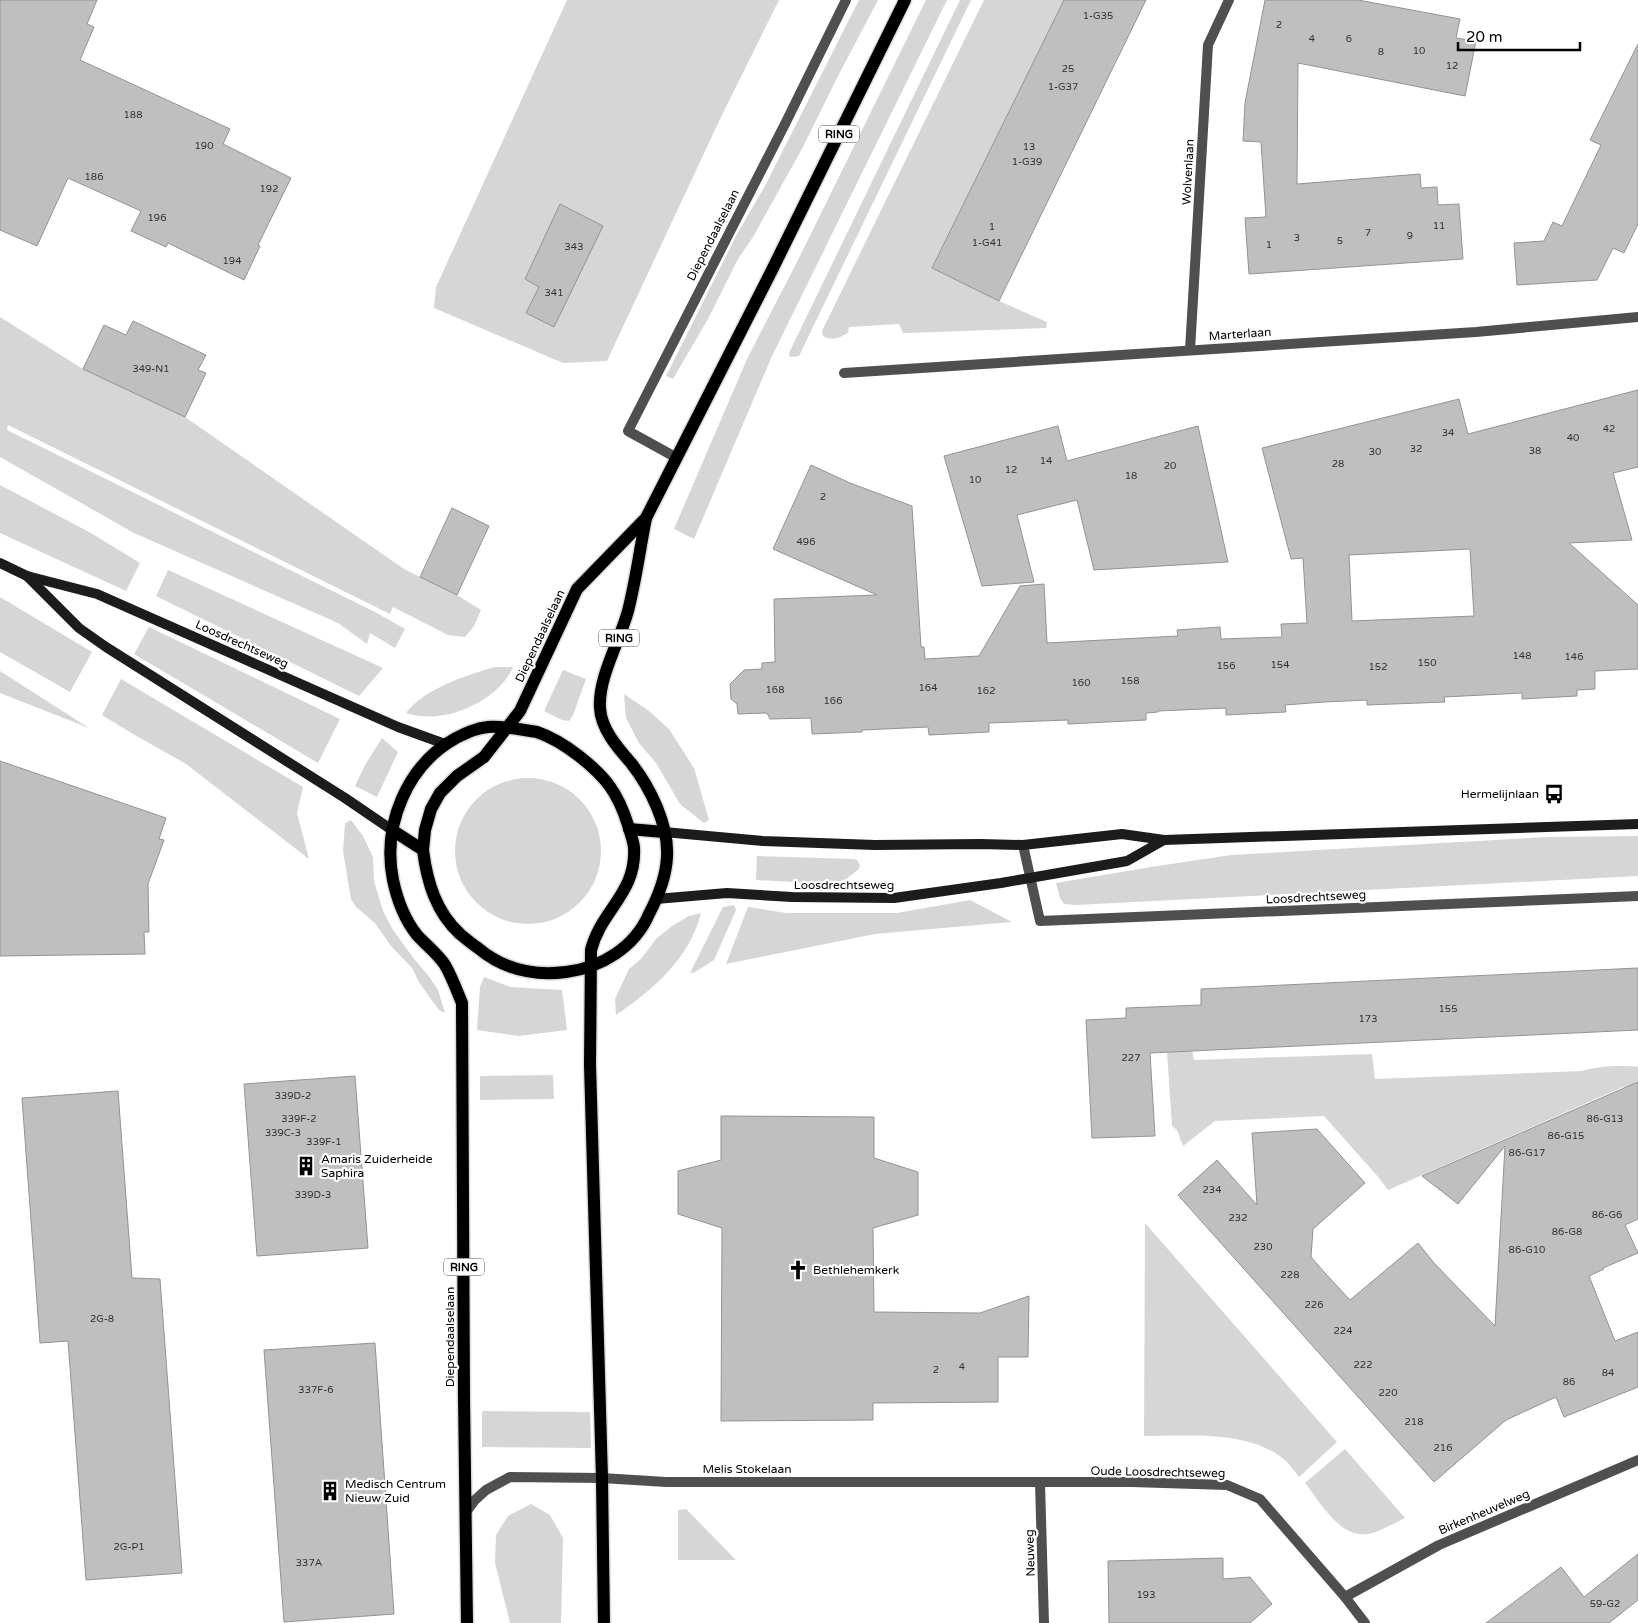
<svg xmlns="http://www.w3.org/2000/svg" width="1638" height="1623" font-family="'Varela Round',sans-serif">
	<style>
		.green { fill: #d6d6d6 }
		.building { fill: #bfbfbf; stroke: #939393; fill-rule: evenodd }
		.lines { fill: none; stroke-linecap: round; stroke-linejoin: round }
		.primary-casing { stroke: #dbdbdb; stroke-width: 15 }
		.street { stroke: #4f4f4f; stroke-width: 10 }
		.secondary { stroke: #1c1c1c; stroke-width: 10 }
		.primary { stroke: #000; stroke-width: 12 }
		.labels { text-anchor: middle; stroke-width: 4.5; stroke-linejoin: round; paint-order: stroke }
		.number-label { font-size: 10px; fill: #303030 }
		.shield { fill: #fff; stroke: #4c4c4c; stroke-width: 1 }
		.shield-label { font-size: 11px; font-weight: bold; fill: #000 }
		.street-label { font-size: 12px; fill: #000; stroke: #fff }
		.poi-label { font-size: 12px; fill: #000; stroke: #fff; text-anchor: start }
	</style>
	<rect width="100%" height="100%" fill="#fff"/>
	<g class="green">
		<polygon points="567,0 779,0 721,117 607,361 563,363 434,308 436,287"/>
		<polygon points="859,0 878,0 836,80 803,147 753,237 738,259 708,319 673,379 666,376 736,236 766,184"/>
		<polygon points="926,0 947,0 772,356 694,539 674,529 747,359 800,256"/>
		<polygon points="960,0 971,0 799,356 790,357 789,353"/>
		<path d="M984 0H1064L932 268 999 301 1047 322 1046 328 908 333H903L899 324 849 327 848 333C840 337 832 342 823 336L822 331Z"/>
		<polygon points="0,317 83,369 185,417 404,569 457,595 481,610 474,626 465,637 448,635 393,607 390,614 8,425 7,430 375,612 405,629 395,648 370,633 367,644 338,623 134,533 0,457"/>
		<polygon points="0,485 91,533 140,563 126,591 0,533"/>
		<polygon points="168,570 383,668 359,696 156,596"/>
		<polygon points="0,597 92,652 70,692 0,652"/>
		<polygon points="149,627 340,719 318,763 134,654"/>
		<path d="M495 667H513C498 702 442 726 406 713 424 689 466 675 495 667Z"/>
		<polygon points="563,670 586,679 573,715 569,721 562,720 544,711"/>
		<polygon points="0,671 89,728 0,693"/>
		<polygon points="121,679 303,787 297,813 309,859 186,764 133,734 102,715"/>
		<polygon points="624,694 649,711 669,729 694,768 709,820 704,823 680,804 656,763 639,743 626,718"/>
		<polygon points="382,738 398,752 377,797 355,786 365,765"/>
		<circle cx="528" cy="851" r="73"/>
		<polygon points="351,820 363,836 373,857 374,881 383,911 393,930 414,959 428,975 438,990 445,1013 439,1010 430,998 419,982 412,968 391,946 375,923 356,907 351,899 343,851 345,823"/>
		<polygon points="1638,836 1638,876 1076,905 1064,904 1060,898 1056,883 1151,867 1231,855 1546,837"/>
		<polygon points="757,856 854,859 857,860 860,865 859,869 846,879 831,884 756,880"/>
		<polygon points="970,900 1012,922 875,934 726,964 748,907 786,913 897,913"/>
		<polygon points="734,905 736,910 714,960 695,972 690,973 723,907"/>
		<path d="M701 913C690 958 653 990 616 1015L615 999 629 969 641 959 656 939 672 926 689 916Z"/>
		<polygon points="484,977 511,987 562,990 567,1030 519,1036 477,1030 480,987"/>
		<path d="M1192 1051 1194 1060 1372 1054 1375 1079 1582 1071C1597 1066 1622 1065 1638 1067V1100L1623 1087 1388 1190 1379 1178 1324 1116 1215 1121 1183 1146 1177 1130 1172 1126 1167 1052Z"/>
		<polygon points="553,1075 554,1099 480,1100 480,1076"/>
		<path d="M1145 1223 1337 1442 1299 1477C1295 1472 1291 1466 1287 1462 1251 1429 1189 1436 1144 1436Z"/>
		<polygon points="482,1411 590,1412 591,1448 482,1447"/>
		<path d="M1345 1449 1405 1518C1395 1523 1384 1529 1373 1533 1341 1542 1322 1504 1305 1483Z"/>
		<polygon points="531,1504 550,1515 563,1538 561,1623 510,1623 495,1563 496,1535 508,1516"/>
		<polygon points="687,1509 687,1510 736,1560 678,1560 678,1510"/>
	</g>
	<g class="building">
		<polygon points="0,0 97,0 87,24 94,27 80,60 230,129 223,144 291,178 258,245 260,246 244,280 168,243 166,247 131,231 141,211 68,178 37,246 0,230"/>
		<polygon points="1064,0 1146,0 999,301 932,268"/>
		<polygon points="1265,0 1358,0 1460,19 1456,38 1476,41 1465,96 1298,63 1297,184 1420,174 1421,188 1437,187 1438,205 1459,204 1463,259 1249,274 1245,218 1266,217 1261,142 1243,141 1245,103"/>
		<polygon points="1638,44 1638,224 1624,253 1613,248 1597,280 1517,285 1514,243 1544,241 1553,222 1562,226 1601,145 1590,140"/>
		<polygon points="560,204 603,226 554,327 526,313 539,287 525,279"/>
		<polygon points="133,321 206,355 198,370 206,373 185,417 83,369 104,325 126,335"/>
		<path d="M1638 390V467L1613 473 1632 540 1569 543 1638 605V669L1595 671V689L1577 690V696L1522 699V693L1444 697 1445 702 1367 705V700L1324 702 1285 705 1286 712 1226 715V708L1158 711V712L1146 713V720L1068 724V720L989 723V732L929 735 928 727 862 730V732L812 734 811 718 770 719 767 713 738 714 737 704 731 699 730 684 744 670 762 669V663L775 662 774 599 877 595 773 549 811 465 850 483 912 506 921 647H924L925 659 979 656 1020 586 1044 584 1047 643 1178 636 1177 630 1220 627 1221 639 1282 637 1281 624 1307 623 1303 558 1291 559 1262 448 1459 399 1468 434ZM1470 549 1474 616 1352 621 1349 555Z"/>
		<polygon points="1058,426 1067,461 1198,426 1228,562 1094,570 1077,500 1017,515 1034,582 982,586 944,456"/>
		<polygon points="452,508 489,526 457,595 420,577"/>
		<polygon points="0,761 166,818 159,839 164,840 148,884 149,932 144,932 145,954 0,956"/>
		<polygon points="1638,968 1638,1030 1150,1053 1155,1136 1092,1138 1086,1020 1126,1018 1126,1008 1201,1005 1201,989"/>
		<polygon points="355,1076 368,1248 257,1256 244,1084"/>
		<polygon points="1638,1082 1638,1219 1625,1225 1638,1253 1603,1268 1604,1269 1589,1276 1615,1341 1638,1332 1638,1387 1564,1417 1556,1397 1506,1420 1434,1482 1178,1195 1217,1160 1257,1205 1252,1133 1317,1129 1365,1183 1313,1229 1311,1257 1324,1272 1350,1300 1418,1243 1434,1263 1495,1326 1505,1146 1458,1204 1422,1176"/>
		<polygon points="118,1091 132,1278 160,1279 182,1573 86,1580 68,1341 40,1343 22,1098"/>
		<polygon points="721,1116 874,1117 874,1158 918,1172 918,1215 873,1228 874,1312 980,1313 1029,1296 1028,1357 998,1357 998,1402 873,1403 873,1420 721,1421 722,1228 678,1214 678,1171 721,1160"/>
		<polygon points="375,1343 394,1614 284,1622 264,1350"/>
		<polygon points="1638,1554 1638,1600 1609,1623 1486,1623 1561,1567 1584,1597"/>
		<polygon points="1223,1558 1223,1579 1250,1577 1272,1604 1250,1623 1109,1623 1108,1561"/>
	</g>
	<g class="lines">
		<defs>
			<g id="primary">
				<polyline points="629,829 664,832"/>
				<path d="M392 830 423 850C427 882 436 912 460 934 466 939 472 944 478 948 503 969 534 976 566 972 601 968 635 947 649 914 658 897 666 877 667 857 669 825 650 787 631 763 618 748 601 729 600 708 598 677 620 641 628 611 636 580 640 548 646 518"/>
				<polyline points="423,850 425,830 431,809 440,793 457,776 484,757 520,711 577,589 646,518 773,268 905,0"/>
				<path d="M467 1623 464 1397 462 1003C457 991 452 977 445 965 438 954 426 945 417 935 405 920 397 899 393 880 382 825 407 765 456 738 466 733 476 728 488 727 498 726 508 728 518 729 524 730 531 731 537 732 552 737 566 746 579 756 606 777 618 793 628 825 630 832 633 840 634 847 637 893 601 910 591 950L590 1065 602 1478 604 1623"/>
			</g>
		</defs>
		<use href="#primary" class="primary-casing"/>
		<g class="street">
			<polyline points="1190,350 1208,45 1229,0"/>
			<polyline points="844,373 1476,332 1638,317"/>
			<polyline points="677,458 628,431 786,122 846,0"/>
			<polyline points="1023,845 1040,921 1638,896"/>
			<polyline points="1040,1483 1044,1623"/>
			<polyline points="466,1512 475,1500 486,1490 510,1477 602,1478 666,1482 1132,1482 1227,1485 1260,1499 1345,1597 1365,1623"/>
			<polyline points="1345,1597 1439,1545 1638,1460"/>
		</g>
		<g class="secondary">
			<polyline points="0,563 27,576 97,594 398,727 445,744"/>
			<polyline points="27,576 79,628 106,647 345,798 392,830"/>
			<polyline points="664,832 763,841 875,845 981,844 1023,845 1122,834 1164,840 1638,824"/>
			<polyline points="656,899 727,893 792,897 894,898 1001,883 1127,861 1164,840"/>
		</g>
		<use href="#primary" class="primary"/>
	</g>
	<defs>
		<symbol id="bus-bare" viewBox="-9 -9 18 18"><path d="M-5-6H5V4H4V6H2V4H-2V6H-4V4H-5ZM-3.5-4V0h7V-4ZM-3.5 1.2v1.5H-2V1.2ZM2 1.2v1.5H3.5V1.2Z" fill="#000" stroke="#fff" stroke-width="2.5" paint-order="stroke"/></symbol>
		<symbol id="building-bare" viewBox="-9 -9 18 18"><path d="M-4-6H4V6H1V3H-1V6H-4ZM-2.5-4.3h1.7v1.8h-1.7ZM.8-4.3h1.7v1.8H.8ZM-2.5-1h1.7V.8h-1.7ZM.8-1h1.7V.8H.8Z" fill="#000" stroke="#fff" stroke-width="2.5" paint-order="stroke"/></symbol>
		<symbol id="church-bare" viewBox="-9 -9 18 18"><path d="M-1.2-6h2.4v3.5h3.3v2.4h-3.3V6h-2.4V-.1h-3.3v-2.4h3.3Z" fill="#000" stroke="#fff" stroke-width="2.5" paint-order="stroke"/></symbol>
	</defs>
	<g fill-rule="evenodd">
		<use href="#bus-bare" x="1540" y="780" width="28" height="28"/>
		<use href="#building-bare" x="292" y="1152" width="28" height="28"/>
		<use href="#church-bare" x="784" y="1256" width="28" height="28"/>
		<use href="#building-bare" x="316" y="1477" width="28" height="28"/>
	</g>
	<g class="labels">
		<g class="number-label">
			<text x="1098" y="19">1-G35</text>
			<text x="1279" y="28">2</text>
			<text x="1312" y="42">4</text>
			<text x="1349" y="42">6</text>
			<text x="1419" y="54">10</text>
			<text x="1381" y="55">8</text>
			<text x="1452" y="69">12</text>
			<text x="1068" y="72">25</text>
			<text x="1063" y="90">1-G37</text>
			<text x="133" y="118">188</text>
			<text x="204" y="149">190</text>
			<text x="1029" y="150">13</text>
			<text x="1027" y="165">1-G39</text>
			<text x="94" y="180">186</text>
			<text x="269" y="192">192</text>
			<text x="157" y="221">196</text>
			<text x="1439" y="229">11</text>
			<text x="992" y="230">1</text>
			<text x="1368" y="236">7</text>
			<text x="1410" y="239">9</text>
			<text x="1297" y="241">3</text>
			<text x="1340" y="244">5</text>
			<text x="987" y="246">1-G41</text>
			<text x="1269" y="248">1</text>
			<text x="574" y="250">343</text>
			<text x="232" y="264">194</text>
			<text x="554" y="296">341</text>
			<text x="151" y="372">349-N1</text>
			<text x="1609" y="432">42</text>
			<text x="1448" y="436">34</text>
			<text x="1573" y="441">40</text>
			<text x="1416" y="452">32</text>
			<text x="1535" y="454">38</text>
			<text x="1375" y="455">30</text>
			<text x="1046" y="464">14</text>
			<text x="1338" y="467">28</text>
			<text x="1170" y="469">20</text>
			<text x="1011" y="473">12</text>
			<text x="1131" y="479">18</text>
			<text x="975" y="483">10</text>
			<text x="823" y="500">2</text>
			<text x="806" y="545">496</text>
			<text x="1522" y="659">148</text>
			<text x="1574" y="660">146</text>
			<text x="1427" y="666">150</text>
			<text x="1280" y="668">154</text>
			<text x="1226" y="669">156</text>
			<text x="1378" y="670">152</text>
			<text x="1130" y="684">158</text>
			<text x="1081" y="686">160</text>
			<text x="928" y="691">164</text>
			<text x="775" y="693">168</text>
			<text x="986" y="694">162</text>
			<text x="833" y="704">166</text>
			<text x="1448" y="1012">155</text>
			<text x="1368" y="1022">173</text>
			<text x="1131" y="1061">227</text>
			<text x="293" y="1099">339D-2</text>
			<text x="299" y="1122">339F-2</text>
			<text x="1605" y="1122">86-G13</text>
			<text x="283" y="1136">339C-3</text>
			<text x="1566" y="1139">86-G15</text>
			<text x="324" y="1145">339F-1</text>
			<text x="1527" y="1156">86-G17</text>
			<text x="1212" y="1193">234</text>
			<text x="313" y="1198">339D-3</text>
			<text x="1607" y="1218">86-G6</text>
			<text x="1238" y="1221">232</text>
			<text x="1567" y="1235">86-G8</text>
			<text x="1263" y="1250">230</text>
			<text x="1527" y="1253">86-G10</text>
			<text x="1290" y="1278">228</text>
			<text x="1314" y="1308">226</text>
			<text x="102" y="1322">2G-8</text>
			<text x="1343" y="1334">224</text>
			<text x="1363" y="1368">222</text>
			<text x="962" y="1370">4</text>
			<text x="936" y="1373">2</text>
			<text x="1608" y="1376">84</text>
			<text x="1569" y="1385">86</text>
			<text x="316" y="1393">337F-6</text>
			<text x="1388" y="1396">220</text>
			<text x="1414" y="1425">218</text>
			<text x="1443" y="1451">216</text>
			<text x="129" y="1550">2G-P1</text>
			<text x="309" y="1566">337A</text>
			<text x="1146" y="1598">193</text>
			<text x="1605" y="1607">59-G2</text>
		</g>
		<g class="shield">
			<rect x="819" y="125.5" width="40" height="17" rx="4"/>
			<rect x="599" y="629.5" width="40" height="17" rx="4"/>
			<rect x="444" y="1258.5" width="40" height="17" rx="4"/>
		</g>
		<g class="shield-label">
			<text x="839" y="138">RING</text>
			<text x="619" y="642">RING</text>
			<text x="464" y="1271">RING</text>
		</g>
		<g class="street-label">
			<text transform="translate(1188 172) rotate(-87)" y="4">Wolvenlaan</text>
			<text transform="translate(713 235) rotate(-63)" y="4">Diependaalselaan</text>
			<text transform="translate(1240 334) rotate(-4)" y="4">Marterlaan</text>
			<text transform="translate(540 636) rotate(-65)" y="4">Diependaalselaan</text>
			<text transform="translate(242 644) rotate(24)" y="4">Loosdrechtseweg</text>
			<text x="844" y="889">Loosdrechtseweg</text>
			<text transform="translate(1316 897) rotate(-3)" y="4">Loosdrechtseweg</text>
			<text transform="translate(450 1337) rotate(-90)" y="4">Diependaalselaan</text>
			<text x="747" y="1473">Melis Stokelaan</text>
			<text transform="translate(1158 1472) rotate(1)" y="4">Oude Loosdrechtseweg</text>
			<text transform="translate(1484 1512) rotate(-23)" y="4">Birkenheuvelweg</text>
			<text transform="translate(1030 1553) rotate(-92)" y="4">Neuweg</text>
		</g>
		<g class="poi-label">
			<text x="1539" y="798" text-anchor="end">Hermelijnlaan</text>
			<text x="321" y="1163">Amaris Zuiderheide<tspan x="321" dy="14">Saphira</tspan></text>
			<text x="813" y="1274">Bethlehemkerk</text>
			<text x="345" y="1488">Medisch Centrum<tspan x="345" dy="14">Nieuw Zuid</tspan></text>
		</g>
	</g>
	<path d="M1458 42v8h122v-8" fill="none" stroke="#000000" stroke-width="2.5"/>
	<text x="1466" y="42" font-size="15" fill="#000000" stroke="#ffffff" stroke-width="4" paint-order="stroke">20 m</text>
</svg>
